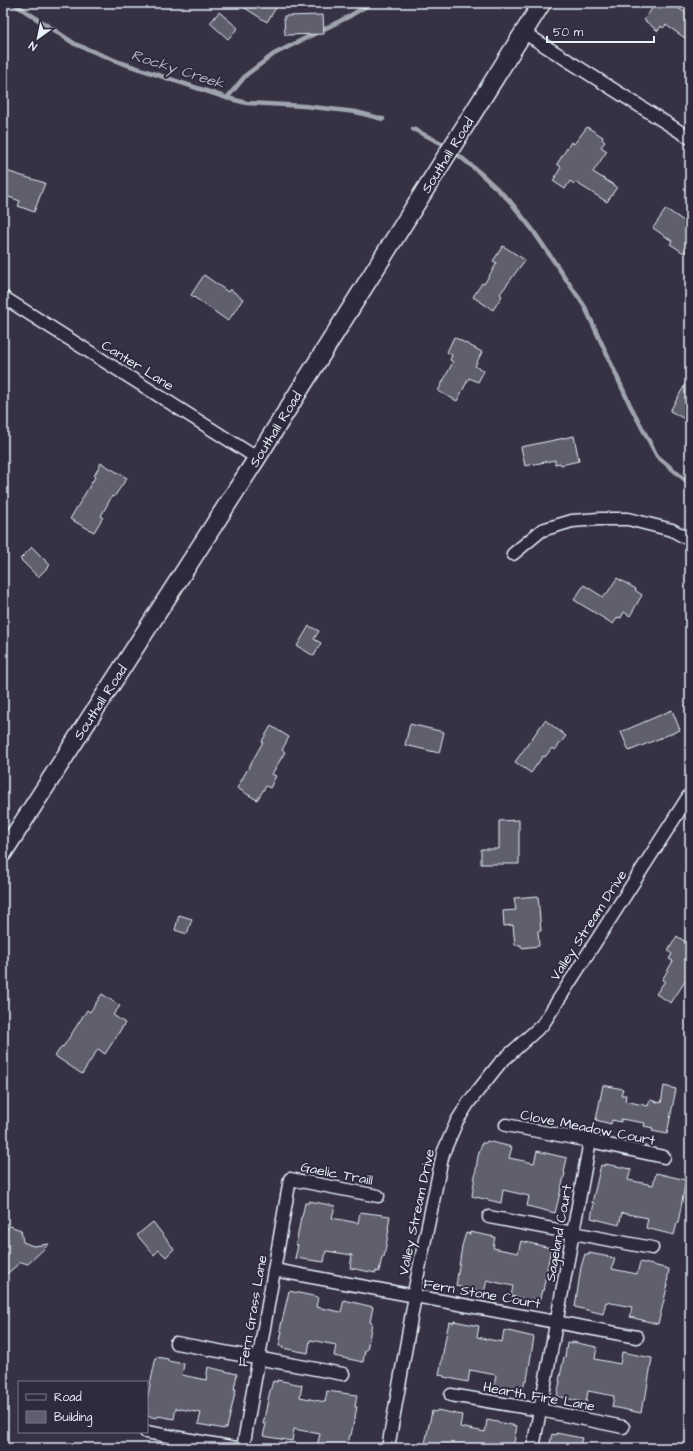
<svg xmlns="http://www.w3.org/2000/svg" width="693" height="1451" font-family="'Architects Daughter',sans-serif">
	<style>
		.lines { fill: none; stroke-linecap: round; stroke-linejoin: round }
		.stream { stroke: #a0a4af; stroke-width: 4.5 }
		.building { fill: #605e6e; stroke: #e8f1f8 }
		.street-casing { stroke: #e8f1f8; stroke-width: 15 }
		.secondary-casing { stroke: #e8f1f8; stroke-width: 20 }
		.street { stroke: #2f2a3d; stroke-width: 12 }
		.secondary { stroke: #2f2a3d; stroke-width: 17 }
		.labels { text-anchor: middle; stroke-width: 4; stroke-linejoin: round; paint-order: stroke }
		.street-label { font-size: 14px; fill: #e8f1f8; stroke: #2f2a3d }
		.water-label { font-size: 15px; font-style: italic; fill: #b2b7c2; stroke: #2f2a3d }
	</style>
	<rect width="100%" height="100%" fill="#363244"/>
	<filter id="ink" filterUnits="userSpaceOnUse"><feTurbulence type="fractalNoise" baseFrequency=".025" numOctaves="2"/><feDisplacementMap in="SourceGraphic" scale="8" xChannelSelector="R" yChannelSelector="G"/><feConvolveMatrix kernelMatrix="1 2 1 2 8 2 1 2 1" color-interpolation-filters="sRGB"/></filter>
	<g filter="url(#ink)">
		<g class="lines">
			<g class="stream">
				<polyline points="13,3 75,44 119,62 227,98 247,103 304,106 356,112 383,119"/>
				<polyline points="227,98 246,75 274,54 348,17 371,3"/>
				<polyline points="413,129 447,146"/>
				<polyline points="457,154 479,172 509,200 532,229 585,307 630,405 657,456 690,484"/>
			</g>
		</g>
		<g class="building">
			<polygon points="237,3 279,3 267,22"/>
			<polygon points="656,3 671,3 690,16 690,31 685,38 666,25 663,28 661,26 658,31 644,20"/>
			<polygon points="219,12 238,28 228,39 210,23"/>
			<polygon points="323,15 324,34 285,35 284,16"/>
			<polygon points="587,127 603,137 602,139 605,142 601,147 607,151 593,172 617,187 607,202 575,182 574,184 570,181 565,189 553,181 561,167 557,164 571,142 574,144"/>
			<polygon points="3,170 45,183 34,212 18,206 20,201 3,195"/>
			<polygon points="666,209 690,225 690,245 684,253 670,244 672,241 653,228"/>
			<polygon points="503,246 525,260 500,294 502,296 493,310 473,297 482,283 484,284 497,263 493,261"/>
			<polygon points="204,275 228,292 230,289 243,299 228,321 191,295"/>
			<polygon points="454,337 482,352 475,366 484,371 478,382 469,378 457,401 438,391 453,362 450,360 452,355 447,352"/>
			<polygon points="690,376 690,422 670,411"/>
			<polygon points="574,436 579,461 561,465 560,463 555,464 555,460 525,466 521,447"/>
			<polygon points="101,463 127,478 114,497 112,496 101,516 103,517 94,532 70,519 95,477 94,476"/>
			<polygon points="32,547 50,565 38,577 20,559"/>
			<polygon points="617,578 636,589 635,590 642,595 630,616 624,612 621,618 618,617 613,624 574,600 584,585 603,597 605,594 606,595"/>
			<polygon points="309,626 319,631 314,639 321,643 314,656 297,646"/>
			<polygon points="672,710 680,730 629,751 621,732"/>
			<polygon points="545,720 566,736 555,750 552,748 545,757 543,756 531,773 515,762"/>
			<polygon points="410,724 444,732 439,753 405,745"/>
			<polygon points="271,726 289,737 282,750 285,752 272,774 276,776 270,788 266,786 257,800 237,788 263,742 262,741"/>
			<polygon points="519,820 519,864 481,864 481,849 499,849 499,821"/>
			<polygon points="538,896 541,931 538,931 539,946 521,948 521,945 515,945 513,925 504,926 503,911 516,910 514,898"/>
			<polygon points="179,915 192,919 187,934 175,930"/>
			<polygon points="677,936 690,945 690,982 686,980 671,1003 656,994 665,981 662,980 673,961 669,959 672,954 668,951"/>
			<polygon points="102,994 120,1006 113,1015 125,1023 105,1054 98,1049 82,1074 55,1056 62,1046 63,1047 87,1010 90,1012"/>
			<polygon points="603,1085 623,1089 621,1095 626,1095 625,1101 648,1106 650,1100 661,1103 664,1086 676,1089 667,1134 652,1131 653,1128 644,1126 645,1123 621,1119 621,1122 612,1120 611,1124 596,1120"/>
			<polygon points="487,1141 512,1147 509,1158 534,1163 537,1151 567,1158 564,1172 565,1173 555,1213 527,1206 529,1196 503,1190 501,1203 472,1196 478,1156 482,1143 486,1143"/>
			<polygon points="605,1164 631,1169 628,1180 653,1185 656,1173 686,1180 678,1223 677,1223 674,1235 646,1228 648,1218 622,1213 619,1225 591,1218 594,1203 592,1203 601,1165 605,1166"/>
			<polygon points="309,1201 335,1206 332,1218 358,1223 360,1212 390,1216 388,1229 389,1229 384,1257 382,1257 379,1272 376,1271 376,1273 350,1268 352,1255 326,1251 324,1262 295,1258 298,1245 296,1245 301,1217 302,1217 305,1203 309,1203"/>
			<polygon points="153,1222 174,1249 166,1257 159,1250 154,1255 137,1235"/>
			<polygon points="10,1226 21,1230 23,1242 33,1246 49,1244 28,1264 21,1262 3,1277 3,1232"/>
			<polygon points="470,1232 495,1237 493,1248 518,1253 521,1241 551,1248 543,1291 542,1290 539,1303 511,1296 513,1286 499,1283 487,1280 484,1293 456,1286 462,1246 466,1233 470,1234"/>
			<polygon points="589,1253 615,1258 612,1269 637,1274 640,1262 669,1269 667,1283 668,1284 658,1324 630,1317 632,1307 606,1302 603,1314 575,1307 581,1267 585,1254 589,1255"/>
			<polygon points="289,1291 318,1297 316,1307 341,1312 344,1300 373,1307 370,1322 372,1323 367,1350 365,1350 363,1362 334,1356 336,1345 310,1340 308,1353 282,1348 283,1346 279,1346 282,1331 280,1330"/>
			<polygon points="454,1321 479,1326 477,1337 502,1342 504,1330 534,1337 527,1380 525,1380 522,1392 494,1386 496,1375 470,1370 468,1382 444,1377 444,1376 439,1375 446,1336 449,1322 453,1323"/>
			<polygon points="572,1342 597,1347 595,1359 620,1364 622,1352 652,1358 645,1401 643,1401 641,1413 612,1407 614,1396 588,1391 586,1403 557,1396 560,1381 559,1381 564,1357 565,1357 567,1343 572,1344"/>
			<polygon points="156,1357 168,1359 168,1361 184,1364 182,1375 206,1380 208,1367 237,1374 234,1389 236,1389 227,1428 224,1428 224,1429 198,1424 201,1413 176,1408 174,1419 158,1416 157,1418 147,1416 147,1399"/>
			<polygon points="277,1380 302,1385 300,1397 325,1402 327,1391 357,1395 355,1407 357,1407 351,1435 350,1435 347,1448 328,1448 317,1446 320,1434 294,1429 292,1441 263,1436 266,1424 263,1424 269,1395 273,1381 277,1382"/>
			<polygon points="437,1410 462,1415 460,1427 485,1432 487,1420 517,1426 513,1448 424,1448 432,1411 436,1412"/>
			<polygon points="556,1433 582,1438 579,1448 549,1448 552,1434 556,1435"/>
		</g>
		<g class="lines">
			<defs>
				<g id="street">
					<polyline points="523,32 690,138"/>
					<polyline points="3,297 257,458"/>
					<polyline points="513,554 542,530 572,521 599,519 628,519 672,530 690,540"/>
					<polyline points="506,1125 590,1141 664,1157"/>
					<polyline points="489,1217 652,1248"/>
					<polyline points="274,1270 637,1337"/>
					<polyline points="176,1343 343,1374"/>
					<polyline points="451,1395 540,1410 623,1427"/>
					<polyline points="146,1432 236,1448"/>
					<polyline points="243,1448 290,1179 378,1196"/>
					<polyline points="388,1448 415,1296 415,1288 443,1153 457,1121 469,1102 500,1063 543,1024 690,794"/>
					<polyline points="533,1448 590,1141"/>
				</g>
				<polyline id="secondary" points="3,853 257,458 542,3"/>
			</defs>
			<use href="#street" class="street-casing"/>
			<use href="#secondary" class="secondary-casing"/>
			<use href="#street" class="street"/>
			<use href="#secondary" class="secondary"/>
		</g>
	</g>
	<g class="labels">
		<g class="street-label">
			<text transform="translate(447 155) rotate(-58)" y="5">Southall Road</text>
			<text transform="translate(138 365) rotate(32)" y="5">Canter Lane</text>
			<text transform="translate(275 429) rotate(-58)" y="5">Southall Road</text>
			<text transform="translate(100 702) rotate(-57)" y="5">Southall Road</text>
			<text transform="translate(588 925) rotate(-57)" y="5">Valley Stream Drive</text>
			<text transform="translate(588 1127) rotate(11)" y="5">Clove Meadow Court</text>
			<text transform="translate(337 1173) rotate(11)" y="5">Gaelic Traill</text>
			<text transform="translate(416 1212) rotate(-78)" y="5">Valley Stream Drive</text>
			<text transform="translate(558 1233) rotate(-80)" y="5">Sageland Court</text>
			<text transform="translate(482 1293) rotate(10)" y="5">Fern Stone Court</text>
			<text transform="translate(252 1311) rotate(-80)" y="5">Fern Grass Lane</text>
			<text transform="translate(539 1396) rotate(10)" y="5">Hearth Fire Lane</text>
		</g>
		<g class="water-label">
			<text transform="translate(178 69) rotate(18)" y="5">Rocky Creek</text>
		</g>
	</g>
	<rect width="693" height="1451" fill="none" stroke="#2f2a3d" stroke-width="16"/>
	<rect x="8" y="8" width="677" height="1435" fill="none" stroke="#e8f1f8" stroke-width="1.5" filter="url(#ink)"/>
	<rect x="18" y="1381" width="130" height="52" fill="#2f2a3d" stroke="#797a88"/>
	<rect x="26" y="1394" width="20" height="6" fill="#2f2a3d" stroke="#797a88"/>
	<text x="54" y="1401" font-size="12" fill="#e8f1f8">Road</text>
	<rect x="26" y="1411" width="20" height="12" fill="#605e6e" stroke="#797a88"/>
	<text x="54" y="1421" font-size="12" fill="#e8f1f8">Building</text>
	<g transform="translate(38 38) rotate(213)" stroke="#2f2a3d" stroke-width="3" paint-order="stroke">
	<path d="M0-3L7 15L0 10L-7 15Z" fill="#e8f1f8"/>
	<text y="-6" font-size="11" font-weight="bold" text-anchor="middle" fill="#e8f1f8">N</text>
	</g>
	<path d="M547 36v6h107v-6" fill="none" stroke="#e8f1f8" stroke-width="2"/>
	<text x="553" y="36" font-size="12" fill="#e8f1f8" stroke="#2f2a3d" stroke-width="3" paint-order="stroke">50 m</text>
</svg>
